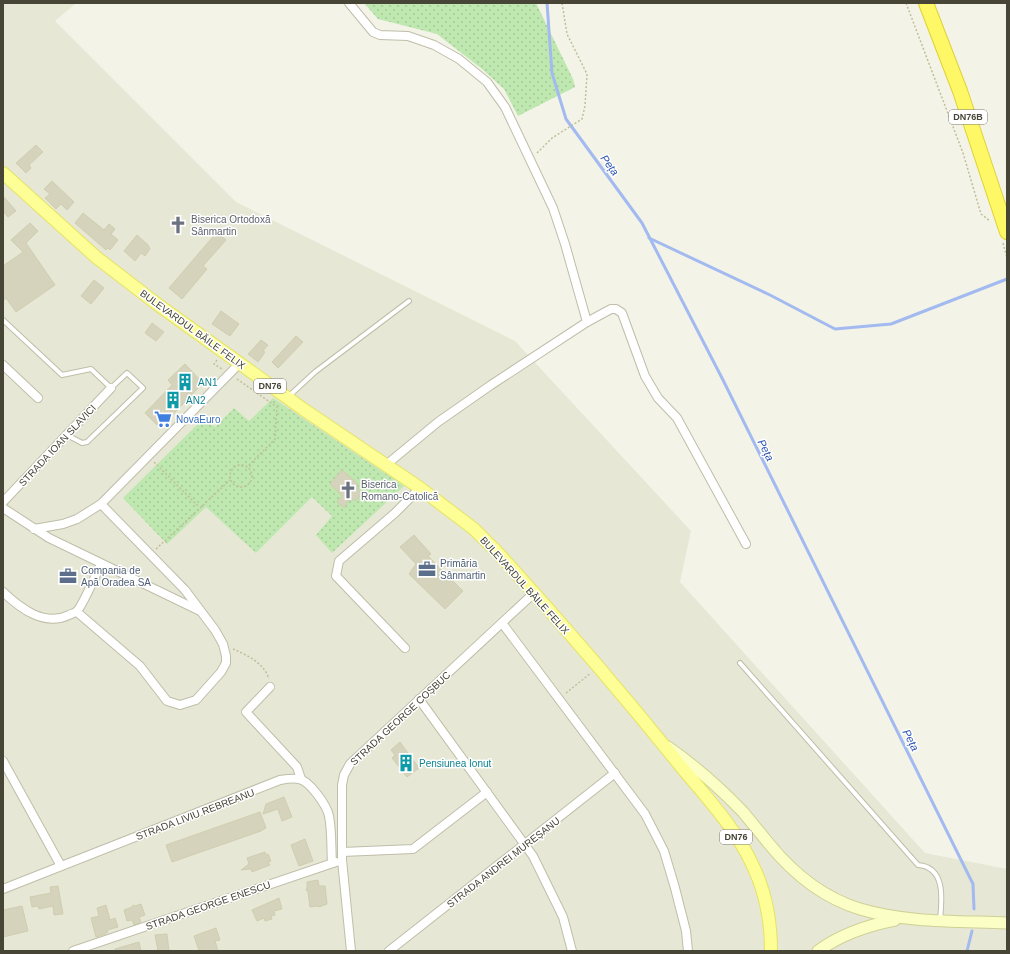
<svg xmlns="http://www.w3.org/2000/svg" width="1010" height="954" viewBox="0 0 1010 954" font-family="Helvetica,sans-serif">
	<defs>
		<pattern id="green-dots" width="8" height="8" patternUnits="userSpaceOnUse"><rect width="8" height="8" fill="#bee8af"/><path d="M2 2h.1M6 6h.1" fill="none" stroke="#a5c897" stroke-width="1.8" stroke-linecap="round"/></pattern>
	</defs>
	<rect width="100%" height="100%" fill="#f3f3e7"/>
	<path fill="#e7e7d5" d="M3,3H76L55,21L236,202L515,341L691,531L680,582L925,853L1007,869V951H3Z"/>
	<g fill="url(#green-dots)">
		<path d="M364,3H536L573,79L575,87L518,116L504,89L482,69L437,34L378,19Z"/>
		<path d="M273,398L404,486L332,553L316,535L332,516L312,497L256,553L206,507L167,544L123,498L204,418L215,427L234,408L249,421Z"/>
	</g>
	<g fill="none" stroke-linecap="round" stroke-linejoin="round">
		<g stroke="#a3baf0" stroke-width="3">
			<path d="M547,3L552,73L566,119L642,223L723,380L973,884L974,909"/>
			<path d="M649,238L770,295L835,329L891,324L1007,279"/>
			<path d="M967,951L972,931"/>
		</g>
	</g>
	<g fill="#d5d3bc" stroke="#d0cdaf">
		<path d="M36,145L43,152L29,165L31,168L26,173L16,163Z"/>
		<path d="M52,181L74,202L67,210L61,204L56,209L45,198L50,194L44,189Z"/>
		<path d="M3,196L16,211L8,217L3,211Z"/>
		<path d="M83,213L104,230L109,224L115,229L111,234L118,240L110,250L108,248L106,250L75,223Z"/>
		<path d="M30,223L38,231L26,243L55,285L16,312L6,298L3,301V266L23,252L11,240Z"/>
		<path d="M217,232L226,240L203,266L207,269L182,299L169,288Z"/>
		<path d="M137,235L148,245L150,249L145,256L141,253L135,261L124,251Z"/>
		<path d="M94,280L104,288L91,304L81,296Z"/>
		<path d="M221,311L239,324L230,336L212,324Z"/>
		<path d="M152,323L164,332L156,341L145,333Z"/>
		<path d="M296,336L303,342L278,368L272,362Z"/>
		<path d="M261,340L268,345L263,351L265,352L258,362L248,354Z"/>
		<path d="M185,364L203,383L160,428L145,413L172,385L168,380Z"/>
		<path d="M342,470L358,484L357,486L361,494L357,500H349L344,508L337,502L342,496L330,484Z"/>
		<path d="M414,535L431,554L428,556L463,591L445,609L409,574L416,564L400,547Z"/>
		<path d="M400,742L419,768L407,777L392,758L395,755L391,750Z"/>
		<path d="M284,797L292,817L282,821L278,809L263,814L266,804Z"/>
		<path d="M260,812L266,828L261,831L172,862L166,845Z"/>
		<path d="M305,839L313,861L299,866L291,845Z"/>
		<path d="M265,852L266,855L268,854L271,861L268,862L270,865L252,872L251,869L241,870L249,864L247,858Z"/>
		<path d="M318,880L319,886H325L327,904L319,907L317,906L310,907L308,892L306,890L307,888V882Z"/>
		<path d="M58,886L63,914L54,915L53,906L39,909L38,906L32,907L30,897L51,893L50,887Z"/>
		<path d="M279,898L282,909L274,911L275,915L271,916L272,919L265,921L264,918L257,921L252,910Z"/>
		<path d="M141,904L145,915L139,917L141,922L134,925L132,920L127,921L124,910L132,907L133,905L135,906Z"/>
		<path d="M106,905L110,920L115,918L118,927L107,930L108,932L105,934L96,937L91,918L99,916L97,908Z"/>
		<path d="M22,906L28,931L3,937V910Z"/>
		<path d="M216,928L220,940L215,941L218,951H199L194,936Z"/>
		<path d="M167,934L169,951H158L155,935Z"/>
		<path d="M139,942L141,951H115V949Z"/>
	</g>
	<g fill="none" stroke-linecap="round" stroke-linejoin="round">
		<g stroke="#bfbea9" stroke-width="6">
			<g id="lane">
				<path d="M3,320L62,375L91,369L111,388L127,373L143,388L87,442L82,443L67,435"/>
				<path d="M289,396L315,372L409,301"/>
				<path d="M740,663L918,865C946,867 942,900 940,920"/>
			</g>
		</g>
		<g stroke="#bfbea9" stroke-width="10">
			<g id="street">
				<path d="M349,3L373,32L380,35L408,36L434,45L459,59L487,82L505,107L553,208L565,244L587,322"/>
				<path d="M3,365L38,398"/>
				<path d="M386,465L438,422L491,385L587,322L611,309H616L622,313L645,376L658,398L677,418L746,544"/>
				<path d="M3,502L111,388"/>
				<path d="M3,508L49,538L200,611"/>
				<path d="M34,529L63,524L77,519L101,504L240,363"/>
				<path d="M3,592C20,608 44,627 69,615C71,614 75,613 77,611C83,605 96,574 101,564"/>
				<path d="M77,612L140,666L167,701L180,705L196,700L221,672L226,663V656L223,644L215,630L185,590L101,504"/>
				<path d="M502,623L645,814L664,851L675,888L686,931L688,951"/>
				<path d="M405,648L336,576L339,561L395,513L420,488"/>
				<path d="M270,687L246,712L297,767L301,779"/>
				<path d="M419,699L533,856L563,917L572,951"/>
				<path d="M3,761L61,866"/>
				<path d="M342,852L413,849L487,792"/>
				<path d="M3,889L280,780C286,779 293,778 299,779C310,781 327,806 329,816C332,831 331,848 332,863"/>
				<path d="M73,951L336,862"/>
				<path d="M351,951L342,860V785L344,775L350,764L534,593"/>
				<path d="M389,951L615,773"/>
			</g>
		</g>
		<g stroke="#ced094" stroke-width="13">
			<g id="secondary">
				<path d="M668,747C695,766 720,788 743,812C752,823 761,834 770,845C793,873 824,898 860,909C907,923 958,921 1007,923"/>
				<path d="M818,951C840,935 869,925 895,920"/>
			</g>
		</g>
		<g stroke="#e4e364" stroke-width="14">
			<path id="primary" d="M3,173L96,257L157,304L303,409L420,488L474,529L498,553C560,621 621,692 679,764C705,796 736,828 753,866C766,893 771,922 771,951"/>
		</g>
		<g stroke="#ded236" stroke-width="16">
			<path id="highway" d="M926,3L960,91L1007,232"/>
		</g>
		<g stroke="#c1be9a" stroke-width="1.5" stroke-dasharray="2 2" stroke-linecap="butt">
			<path d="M906,3L963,153L981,214L990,221"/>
			<path d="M537,153L552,138L582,119L585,106L587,74L567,34L562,3"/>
			<path d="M1003,243L1007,258"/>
			<path d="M217,360L214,364L222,369"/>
			<path d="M237,379L277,407L275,439L247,467"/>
			<path d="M154,462L199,507"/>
			<circle cx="241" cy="476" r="11"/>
			<path d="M156,549L230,480"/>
			<path d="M233,649C247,655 264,663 269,679"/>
			<path d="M566,693L591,673"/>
		</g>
		<use href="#lane" stroke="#fff" stroke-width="4"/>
		<use href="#street" stroke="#fff" stroke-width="8"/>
		<use href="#secondary" stroke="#fcffc5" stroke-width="11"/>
		<use href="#primary" stroke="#fdfe95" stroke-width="12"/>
		<use href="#highway" stroke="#fef867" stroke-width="14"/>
	</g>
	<defs>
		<g id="church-bare" transform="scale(1.38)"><path d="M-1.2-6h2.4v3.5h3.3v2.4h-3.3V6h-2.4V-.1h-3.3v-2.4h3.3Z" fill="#6b7280" stroke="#fff" stroke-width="2.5" paint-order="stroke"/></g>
		<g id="building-bare" transform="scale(1.38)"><path d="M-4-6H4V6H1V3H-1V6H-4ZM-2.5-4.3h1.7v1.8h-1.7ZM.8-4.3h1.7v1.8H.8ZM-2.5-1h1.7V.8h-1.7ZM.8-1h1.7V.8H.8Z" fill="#0f9aa8" stroke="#fff" stroke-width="2.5" paint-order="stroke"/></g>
		<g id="supermarket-bare" transform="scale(1.38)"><path d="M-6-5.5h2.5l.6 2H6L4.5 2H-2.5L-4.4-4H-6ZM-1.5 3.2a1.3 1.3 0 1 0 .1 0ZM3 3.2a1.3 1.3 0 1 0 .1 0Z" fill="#3f7fe0" stroke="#fff" stroke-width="2.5" paint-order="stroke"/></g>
		<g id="office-bare" transform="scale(1.38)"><path d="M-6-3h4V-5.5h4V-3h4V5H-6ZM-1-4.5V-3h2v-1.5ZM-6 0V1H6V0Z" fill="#5c6f8a" stroke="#fff" stroke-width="2.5" paint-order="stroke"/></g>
	</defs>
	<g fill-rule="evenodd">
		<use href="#church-bare" x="178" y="225"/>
		<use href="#building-bare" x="185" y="382"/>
		<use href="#building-bare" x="173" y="400"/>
		<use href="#supermarket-bare" x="163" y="419"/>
		<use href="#church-bare" x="348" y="490"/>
		<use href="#office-bare" x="427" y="569"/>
		<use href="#office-bare" x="68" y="576"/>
		<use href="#building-bare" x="406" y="763"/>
	</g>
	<g text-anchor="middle" stroke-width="3" stroke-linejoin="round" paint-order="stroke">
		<g fill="#fff" stroke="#7e7d72" stroke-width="1">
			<rect x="949" y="110" width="38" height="14" rx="3"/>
			<rect x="254" y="379" width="32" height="14" rx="3"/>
			<rect x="720" y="830" width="32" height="14" rx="3"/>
		</g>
		<g font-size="9" font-weight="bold" fill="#464536">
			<text x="968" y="120">DN76B</text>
			<text x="270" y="389">DN76</text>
			<text x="736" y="840">DN76</text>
		</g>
		<g font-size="10" fill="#5b616d" stroke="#fff" text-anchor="start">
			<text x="191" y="223">Biserica Ortodoxă<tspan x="191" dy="12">Sânmartin</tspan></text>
			<text x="361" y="488">Biserica<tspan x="361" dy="12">Romano-Catolică</tspan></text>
		</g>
		<g font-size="10" fill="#464536" stroke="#fff">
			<text transform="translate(193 329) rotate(36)" y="4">BULEVARDUL BĂILE FELIX</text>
			<text transform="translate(57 445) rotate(-47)" y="4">STRADA IOAN SLAVICI</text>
			<text transform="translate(525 585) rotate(48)" y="4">BULEVARDUL BĂILE FELIX</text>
			<text transform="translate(400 718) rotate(-43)" y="4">STRADA GEORGE COȘBUC</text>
			<text transform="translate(195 814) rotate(-21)" y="4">STRADA LIVIU REBREANU</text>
			<text transform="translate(503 862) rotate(-38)" y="4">STRADA ANDREI MUREȘANU</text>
			<text transform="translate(208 905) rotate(-19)" y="4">STRADA GEORGE ENESCU</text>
		</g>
		<g font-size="10" fill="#0d838f" stroke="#fff" text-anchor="start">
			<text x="198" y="386">AN1</text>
			<text x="186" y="404">AN2</text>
			<text x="419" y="767">Pensiunea Ionut</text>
		</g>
		<g font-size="10" fill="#366cbe" stroke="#fff" text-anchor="start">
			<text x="176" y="423">NovaEuro</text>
		</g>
		<g font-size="10" fill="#4e5e75" stroke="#fff" text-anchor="start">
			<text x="440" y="567">Primăria<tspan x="440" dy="12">Sânmartin</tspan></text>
			<text x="81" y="574">Compania de<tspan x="81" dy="12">Apă Oradea SA</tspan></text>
		</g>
		<g font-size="11" font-style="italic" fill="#2e54b3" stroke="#fff">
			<text transform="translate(610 165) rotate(54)" y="4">Peța</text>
			<text transform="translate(766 450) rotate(63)" y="4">Peța</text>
			<text transform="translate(911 740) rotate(63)" y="4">Peța</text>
		</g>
	</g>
	<rect width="1010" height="954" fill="none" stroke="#464536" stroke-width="8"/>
</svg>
